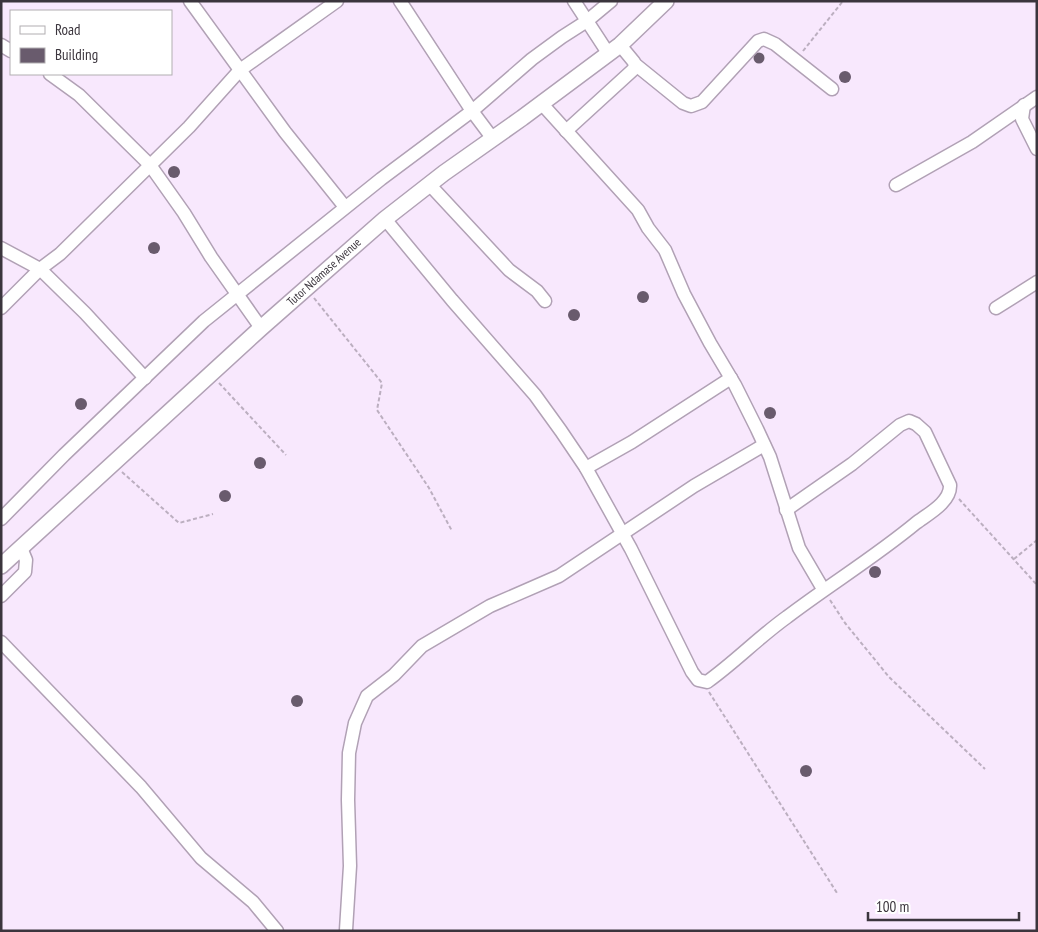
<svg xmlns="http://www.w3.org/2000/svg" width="1038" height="932" viewBox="0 0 1038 932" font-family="'PT Sans Narrow',sans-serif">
	<rect width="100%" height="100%" fill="#f8e8fd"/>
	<g fill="#695b6d">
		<circle cx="759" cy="58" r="5.5"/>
		<circle cx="845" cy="77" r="6"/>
		<circle cx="174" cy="172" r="6"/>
		<circle cx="154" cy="248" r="6"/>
		<circle cx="643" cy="297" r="6"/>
		<circle cx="574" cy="315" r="6"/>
		<circle cx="81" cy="404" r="6"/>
		<circle cx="770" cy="413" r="6"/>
		<circle cx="260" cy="463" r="6"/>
		<circle cx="225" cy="496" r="6"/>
		<circle cx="875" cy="572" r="6"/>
		<circle cx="297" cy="701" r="6"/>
		<circle cx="806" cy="771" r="6"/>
	</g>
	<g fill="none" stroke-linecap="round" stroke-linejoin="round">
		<g stroke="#b1a1b5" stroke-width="15">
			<g id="minor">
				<path d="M190,1L285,132L345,207"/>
				<path d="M400,1L472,111L493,139"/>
				<path d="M574,1L608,53"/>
				<path d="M1,45L11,51"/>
				<path d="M636,65L683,103L691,106L702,102L758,41L764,39L775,44L832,89"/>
				<path d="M50,74L79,95L150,165L184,213L211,257L261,328"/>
				<path d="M542,104L638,210L648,228L665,250L684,294L710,343L735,385L757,429L770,457L799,548L823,589"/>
				<path d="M1024,105L1022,119L1037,149"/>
				<path d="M566,131L635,68L634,62L620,45"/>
				<path d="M429,184L509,270L537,291L545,301"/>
				<path d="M896,185L972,142L1037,97"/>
				<path d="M385,219L452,300L535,395L561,431L586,468L631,549L692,672L698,680L707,682C735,662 759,637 787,617C829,585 875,557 916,523C928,514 951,502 950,485L925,432L916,424L909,421L900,425L852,464L786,510"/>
				<path d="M1,248L40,269L85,313L145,378"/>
				<path d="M1,308L40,269L60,254L189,127L240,70L337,1"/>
				<path d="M996,308L1037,282"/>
				<path d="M586,468L632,442L731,378"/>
				<path d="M1,519L64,455L204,321L381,179L472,111L532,59L562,37L587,21L611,1"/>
				<path d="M1,596L25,572L26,560L21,548"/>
				<path d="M1,642L141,787L201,858L253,902L277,931"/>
				<path d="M346,930L350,866L348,800L349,753L355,723L367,696L394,675L422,646L490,606L559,576L694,486L764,445"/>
			</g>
		</g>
		<g stroke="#b1a1b5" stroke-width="18">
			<path id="tertiary" d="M1,566L261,328L385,219L444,173L522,118L620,45L666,1"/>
		</g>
		<g stroke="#bcafc0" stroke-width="2" stroke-dasharray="4 2.5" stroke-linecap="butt">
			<path d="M803,51L843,1"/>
			<path d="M314,298L382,383L377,410L429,488L452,531"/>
			<path d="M219,383L286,455"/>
			<path d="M122,472L179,523L213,514"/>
			<path d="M959,499L1037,585"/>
			<path d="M1014,559L1037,540"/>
			<path d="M830,600L845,623L889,677L985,769"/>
			<path d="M709,692L837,893"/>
		</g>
		<use href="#minor" stroke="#fff" stroke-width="12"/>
		<use href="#tertiary" stroke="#fff" stroke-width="15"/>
	</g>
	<g text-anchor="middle" stroke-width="5" stroke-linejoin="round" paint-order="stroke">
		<g font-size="12" fill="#3b353d" stroke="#fff">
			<text transform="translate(324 272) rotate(-42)" y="4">Tutor Ndamase Avenue</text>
		</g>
	</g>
	<rect width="1038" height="932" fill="none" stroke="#3b353d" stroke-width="5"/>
	<rect x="10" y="10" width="162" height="65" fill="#ffffff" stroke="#b1aeb1"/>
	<rect x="20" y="26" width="25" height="8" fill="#ffffff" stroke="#b1aeb1"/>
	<text x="55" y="35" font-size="15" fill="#3b353d">Road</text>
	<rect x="20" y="48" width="25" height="15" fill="#695b6d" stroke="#b1aeb1"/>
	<text x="55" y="60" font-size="15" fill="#3b353d">Building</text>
	<path d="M868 912v8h151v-8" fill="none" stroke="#3b353d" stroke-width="2.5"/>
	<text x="876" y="912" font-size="15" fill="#3b353d" stroke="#ffffff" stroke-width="4" paint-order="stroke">100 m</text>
</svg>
